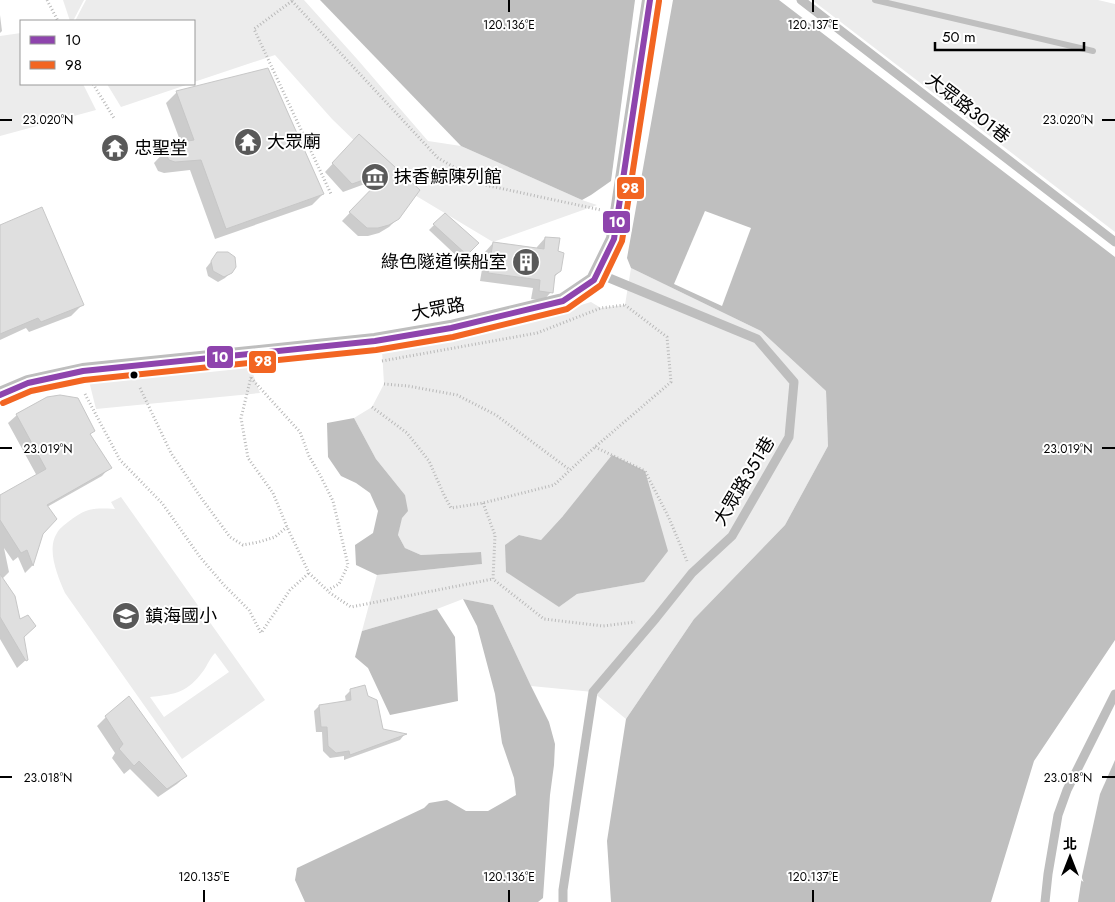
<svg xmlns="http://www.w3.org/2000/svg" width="1115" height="902" viewBox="0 0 1115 902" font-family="Jost,'Noto Sans TC',sans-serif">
	<rect width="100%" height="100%" fill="#fff"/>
	<g fill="#ececec" fill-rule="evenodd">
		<path d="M63,0H84L73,21H70Z"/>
		<path d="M86,0H304L357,59L428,141L461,146L582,200L597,205L493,242L403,188L332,119L275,55L194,82V21H75Z"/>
		<path d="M812,0H1098L1115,4V232Z"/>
		<path d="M21,33V84H83L96,110L0,136V36Z"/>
		<path d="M107,84H189L121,107Z"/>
		<path d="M631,268L761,331L826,391L828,446L785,525L694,619L626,719L593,692L531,686L493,605L463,599L437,609L362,631L377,575L482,564L480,552L421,555L405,548L398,535L405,495L376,459L354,418L372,407L384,384L382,350L524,322L591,302L601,308L625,305ZM563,516L644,582L577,594L559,607L519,535L541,540Z"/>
		<path d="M250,366L260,393L96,409L89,381Z"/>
		<path d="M121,497L265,700L182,759L65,593C58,577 46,549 57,533C59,529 64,525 68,522C86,508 93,508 115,509L111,502ZM215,653L229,672L164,717L150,697C177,694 187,693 204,670C208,664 210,658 215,653Z"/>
	</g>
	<g fill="#bfbfbf">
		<path d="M320,0H635L611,181L591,195L582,200L461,146Z"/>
		<path d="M673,0H779L1115,257V640L1034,761L991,902H611L607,841L626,719L694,619L785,525L828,446L826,391L761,331L631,268L627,258Z"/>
		<path d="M354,418L376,459L405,495L408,511L402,518L398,535L405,548L421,555L481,552L482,564L377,575L356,565L355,545L373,533L378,511L370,493L356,483L341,476L328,457L327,423Z"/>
		<path d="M612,455L645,471L668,551L644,582L577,594L559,607L506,572L505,545L519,535L541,540L563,516Z"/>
		<path d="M463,599L493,605L531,686L549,722L555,744L554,765L550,795L543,898L538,902H305L295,880L297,868L424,808L429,803L447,800L466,811H488L516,795L514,778L502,743L495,694L477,626Z"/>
		<path d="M437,609L455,637L458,701L390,715L368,668L355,657L362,631Z"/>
		<path d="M1115,760V902H1078L1082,876L1100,794Z"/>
	</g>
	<path fill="#fff" d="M705,211L751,228L722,306L674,284Z"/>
	<g fill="#0003">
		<path d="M0,15L2,31L0,33Z"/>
		<path d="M177,92L323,194L312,205L215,239L190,170L164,173L158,171L154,163L171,145L181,143L166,103Z"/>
		<path d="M350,145L418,191L398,218L389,227L379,233L368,236H358L342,221L384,177L343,192L325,172Z"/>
		<path d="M445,214L477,243L461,260L429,230Z"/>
		<path d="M0,226L82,305L71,316L29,332L26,328L0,340Z"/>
		<path d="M545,238L557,252L560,271L554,277L551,292L543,301L531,299L533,288L480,281L485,252L493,243L536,249L537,247Z"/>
		<path d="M218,253L231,272L225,278L218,282L208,276L206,268Z"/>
		<path d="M17,415L93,431L89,435L110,467L102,476L47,507L41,533L32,566L25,573L18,557L13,561L4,548L9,572L2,579L22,637L27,659L17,668L0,639V497L37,476L8,423Z"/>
		<path d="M351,690L366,697L382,730L404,735L400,740L344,760V756L330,758L323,751L322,732H316L314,711L319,706L346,702L345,696Z"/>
		<path d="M106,717L186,776L177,784L158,797L130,769L124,774L112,758L115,753L97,726Z"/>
	</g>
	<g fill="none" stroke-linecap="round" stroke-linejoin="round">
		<path stroke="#bfbfbf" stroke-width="6" d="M875,0L1093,51"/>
	</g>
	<g fill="#dfdfdf" stroke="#c7c7c7">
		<path d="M268,68L324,194L226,229L201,160L175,162L169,160L164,151L170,144L194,140L176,91Z"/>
		<path d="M359,134L420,190L399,219L389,225L378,228H367L349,212L389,171L352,184L332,163Z"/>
		<path d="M42,207L84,305L41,322L38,318L0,334V225Z"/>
		<path d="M445,213L479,243L467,255L433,224Z"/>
		<path d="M545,237L560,238L558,251L564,253L561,271L555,275L553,293L539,291L540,280L488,273L493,242L544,249Z"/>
		<path d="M217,252H228L235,257L236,267L232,273L224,277L213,271L211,261Z"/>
		<path d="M60,395L78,398L95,431L90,434L112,468L47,505L57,519L43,534L33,566L27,550L21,553L0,520V495L46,469L16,414L47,397Z"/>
		<path d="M0,574L15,596L20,619L28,615L36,626L24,637L28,660L26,661L0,617Z"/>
		<path d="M365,685L368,696L377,700L383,729L407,734L350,755L349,751L336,753L328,746L327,727H321L319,705L351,700L350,689Z"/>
		<path d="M129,696L187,776L167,789L139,761L134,766L119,749L123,744L105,716Z"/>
	</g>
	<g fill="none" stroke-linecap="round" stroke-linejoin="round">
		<g stroke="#b9b9b9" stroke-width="3" stroke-dasharray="1 2.5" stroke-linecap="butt">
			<path d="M47,0L58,21"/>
			<path d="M292,1L438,158L485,185L601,210"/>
			<path d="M292,1L254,29L331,194"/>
			<path d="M93,84L114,118"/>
			<path d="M382,361L537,333L601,308L625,305L626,304"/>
			<path d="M251,377L241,418L248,458L273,493L287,527L309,573L330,593L351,607L493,579"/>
			<path d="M251,378L300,432L309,456L320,475L333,501L348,565L339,584L328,590"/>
			<path d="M384,384L408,386L457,395L496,415L570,470"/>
			<path d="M140,388L171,453L202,499L230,537L243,545L259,542L275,537L287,527"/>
			<path d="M85,394L120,460L162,503L200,557L224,585L249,610L261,633L290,590L309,573"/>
			<path d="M372,407L407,433L429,461L444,495L451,508L483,503L554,485L595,447L671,382L667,337L625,305"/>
			<path d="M595,447L645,471L669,518L687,561"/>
			<path d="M483,503L495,535L493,579L544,619L603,626L635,622"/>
		</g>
		<g stroke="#bebebe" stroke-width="9">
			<path d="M801,0L1115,242"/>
			<path d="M563,902V890L593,692L656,618L692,573L732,536L789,437L794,382L757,339L597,273"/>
			<path d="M1045,902L1048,874L1058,815L1067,790L1115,694"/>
		</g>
		<path stroke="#bebebe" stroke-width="16" d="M0,395L28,383L83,371L375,341L451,328L563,301L594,280L614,239L650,0"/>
		<g stroke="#fff" stroke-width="10">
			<path id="bus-1" d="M0,395L28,383L83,371L375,341L451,328L563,301L594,280L614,239L650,0"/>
		</g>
		<g stroke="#fff" stroke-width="10">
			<path id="bus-2" d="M3,403L31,391L84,380L376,350L453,337L567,309L601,285L622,241L659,1"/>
		</g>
		<use href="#bus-1" stroke="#8e44ad" stroke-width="6"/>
		<use href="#bus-2" stroke="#f26522" stroke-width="6"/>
	</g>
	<path fill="none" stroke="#000" stroke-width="2" d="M509,0V12M813,0V12M0,120H12M1102,120H1115M0,448H12M1102,448H1115M0,777H12M1102,777H1115M204,890V902M509,890V902M813,890V902"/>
	<defs>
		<g id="temple-disc" transform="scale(1.4375)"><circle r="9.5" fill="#595959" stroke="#fff"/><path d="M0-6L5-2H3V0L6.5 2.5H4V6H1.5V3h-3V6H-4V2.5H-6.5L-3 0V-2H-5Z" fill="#fff"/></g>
		<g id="museum-disc" transform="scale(1.4375)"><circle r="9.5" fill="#595959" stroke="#fff"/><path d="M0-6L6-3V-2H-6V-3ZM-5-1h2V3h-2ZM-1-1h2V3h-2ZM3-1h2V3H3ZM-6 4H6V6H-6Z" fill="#fff"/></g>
		<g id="building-disc" transform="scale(1.4375)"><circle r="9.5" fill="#595959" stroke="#fff"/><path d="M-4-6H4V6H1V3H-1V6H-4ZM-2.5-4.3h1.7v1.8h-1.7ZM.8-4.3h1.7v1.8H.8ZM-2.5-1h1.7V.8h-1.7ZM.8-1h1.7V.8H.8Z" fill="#fff"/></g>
		<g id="school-disc" transform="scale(1.4375)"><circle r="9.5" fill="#595959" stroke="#fff"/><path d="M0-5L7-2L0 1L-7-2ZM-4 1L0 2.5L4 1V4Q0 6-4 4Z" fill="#fff"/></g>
	</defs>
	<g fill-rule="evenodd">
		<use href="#temple-disc" x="248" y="142"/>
		<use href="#temple-disc" x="115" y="148"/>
		<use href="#museum-disc" x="375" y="177"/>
		<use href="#building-disc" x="526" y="262"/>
		<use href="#school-disc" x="126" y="616"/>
	</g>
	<circle fill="#000" stroke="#fff" stroke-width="2" cx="134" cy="375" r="4.5"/>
	<g text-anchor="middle" stroke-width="4" stroke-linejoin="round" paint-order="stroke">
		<g font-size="18" fill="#000" stroke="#fff">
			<text transform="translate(968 108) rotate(38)" y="6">大眾路301巷</text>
			<text transform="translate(438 309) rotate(-11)" y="6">大眾路</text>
			<text transform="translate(744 481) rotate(-59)" y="6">大眾路351巷</text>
		</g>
		<g font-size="18" fill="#000" stroke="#fff" text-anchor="start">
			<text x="267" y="148">大眾廟</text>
			<text x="134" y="154">忠聖堂</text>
			<text x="394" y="183">抹香鯨陳列館</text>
			<text x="507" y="268" text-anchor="end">綠色隧道候船室</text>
			<text x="145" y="622">鎮海國小</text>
		</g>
	</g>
	<g font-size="12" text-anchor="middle" fill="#000" stroke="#fff" stroke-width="4" stroke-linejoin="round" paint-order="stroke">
		<text x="509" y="29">120.136°E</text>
		<text x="813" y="29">120.137°E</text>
		<text x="48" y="124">23.020°N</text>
		<text x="1068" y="124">23.020°N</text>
		<text x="48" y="453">23.019°N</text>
		<text x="1068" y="453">23.019°N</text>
		<text x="48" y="782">23.018°N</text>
		<text x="1068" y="782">23.018°N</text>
		<text x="204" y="881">120.135°E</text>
		<text x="509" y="881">120.136°E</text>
		<text x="813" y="881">120.137°E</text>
	</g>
	<g stroke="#fff" stroke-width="2">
		<rect x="616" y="176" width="29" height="24" rx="5" fill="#f26522"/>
		<rect x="602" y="210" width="29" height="24" rx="5" fill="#8e44ad"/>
		<rect x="206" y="345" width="28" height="24" rx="5" fill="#8e44ad"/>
		<rect x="248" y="350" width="29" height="24" rx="5" fill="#f26522"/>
	</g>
	<g font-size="14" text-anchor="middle" font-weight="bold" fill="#fff">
		<text x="630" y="193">98</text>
		<text x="617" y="227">10</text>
		<text x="220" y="362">10</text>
		<text x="263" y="366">98</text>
	</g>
	<rect x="20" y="20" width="175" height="65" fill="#ffffff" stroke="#999999"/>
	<rect x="30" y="36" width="25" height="8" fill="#8e44ad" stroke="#999999"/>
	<text x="65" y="45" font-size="15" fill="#000000">10</text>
	<rect x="30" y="61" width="25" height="8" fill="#f26522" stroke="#999999"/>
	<text x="65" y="70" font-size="15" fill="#000000">98</text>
	<g transform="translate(1070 857)" stroke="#ffffff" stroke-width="4" paint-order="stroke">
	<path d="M0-4L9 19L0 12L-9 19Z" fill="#000000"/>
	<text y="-8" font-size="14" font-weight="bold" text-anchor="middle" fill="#000000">北</text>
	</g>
	<path d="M935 42v8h149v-8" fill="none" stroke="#000000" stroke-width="2.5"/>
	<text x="942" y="42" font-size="15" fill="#000000" stroke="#ffffff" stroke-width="4" paint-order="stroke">50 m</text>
</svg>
